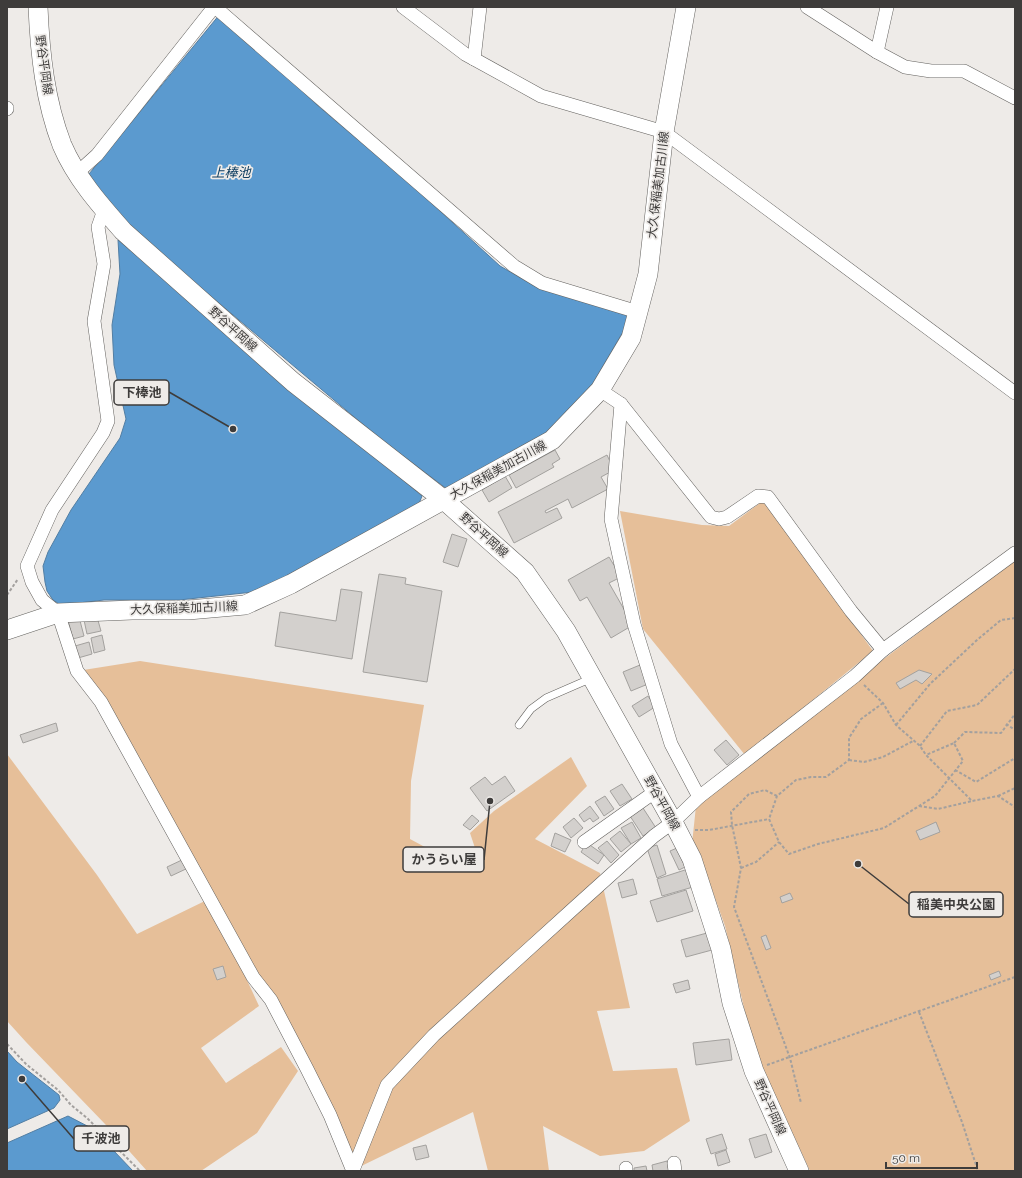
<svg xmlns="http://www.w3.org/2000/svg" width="1022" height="1178" viewBox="0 0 1022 1178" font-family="Raleway,'Noto Sans JP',sans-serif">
	<rect width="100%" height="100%" fill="#eeebe8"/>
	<g fill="#e6bf99">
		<path d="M764,500L873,651L745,755L643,629L620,511L702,525L729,526Z"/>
		<path d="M1015,560V1171H810L768,1081L758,1068L725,926L710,884L692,844L696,806L856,680Z"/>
		<path d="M140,661L424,705L411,781L410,839L462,867L476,851L470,833L494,811L571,757L587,786L535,839L600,873L630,1008L597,1011L613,1071L677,1068L690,1121L644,1151L600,1156L543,1126L549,1171H488L473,1112L353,1170L297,1049L77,671Z"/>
		<path d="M7,754L97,875L137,934L209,899L259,1006L201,1048L226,1083L281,1047L298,1071L257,1133L201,1171H147L105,1124L26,1042L7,1021Z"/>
	</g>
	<g fill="#5b9acf" stroke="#527ea3">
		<path d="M220,14L317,105L417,190L500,266L538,288L628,315L624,330L583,400L540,442L447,489L378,437L131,229L117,216L89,174Z"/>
		<path d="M118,240L422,496L418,506L295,573L253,592L179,600H104L61,605L53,600L47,591L45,582L43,566L48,552L71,510L120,438L126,419L114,365L112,325L120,274Z"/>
		<path d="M7,1051L17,1062L59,1095L60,1100L54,1108L7,1129Z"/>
		<path d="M68,1116L93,1129L133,1171H7V1143Z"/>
	</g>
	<g fill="#d3d0cd" stroke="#a3a19e">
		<path d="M555,450L560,459L552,464L554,467L516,488L509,475Z"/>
		<path d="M607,455L614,470L601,477L608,489L572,508L568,499L545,511L546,513L557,508L562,518L514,543L498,512Z"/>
		<path d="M505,476L512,488L489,502L482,490Z"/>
		<path d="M452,534L467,539L458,567L443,562Z"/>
		<path d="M609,557L621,577L609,583L633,625L611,638L587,597L580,601L568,580Z"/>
		<path d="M379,574L406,578L405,584L442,591L427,682L363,672Z"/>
		<path d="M341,589L362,592L352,659L275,646L280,612L336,621Z"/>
		<path d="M79,617L84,636L73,639L68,620Z"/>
		<path d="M97,617L101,631L87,634L84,620Z"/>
		<path d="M102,635L105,650L94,653L91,638Z"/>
		<path d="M89,642L92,654L78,658L75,646Z"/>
		<path d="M640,665L648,684L631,691L623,672Z"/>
		<path d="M919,670L932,674L922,684L916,680L900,689L896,683Z"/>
		<path d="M648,696L655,707L639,717L632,706Z"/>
		<path d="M56,723L58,731L23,743L20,735Z"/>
		<path d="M726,740L739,755L727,765L714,750Z"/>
		<path d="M505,776L515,791L487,811L470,788L485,777L492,785Z"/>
		<path d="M622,784L632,799L620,806L610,791Z"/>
		<path d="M605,796L614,809L604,816L595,802Z"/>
		<path d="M590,806L599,818L593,822L590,818L584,822L579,815Z"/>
		<path d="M643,808L656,828L643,836L630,816Z"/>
		<path d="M472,815L479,821L470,830L463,825Z"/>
		<path d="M574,818L583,828L571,838L563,827Z"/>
		<path d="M632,822L641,838L631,844L621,828Z"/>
		<path d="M936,822L940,832L920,840L916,831Z"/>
		<path d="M620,831L631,844L621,852L610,839Z"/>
		<path d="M555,833L571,840L565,852L551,846Z"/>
		<path d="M607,841L619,855L611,863L598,848Z"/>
		<path d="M587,843L604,855L598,864L581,852Z"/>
		<path d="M657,845L666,874L657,878L647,848Z"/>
		<path d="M677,848L685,867L679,870L670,851Z"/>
		<path d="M184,859L188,868L171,876L167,867Z"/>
		<path d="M688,869L693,887L662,896L657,879Z"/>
		<path d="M633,879L637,894L622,898L618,883Z"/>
		<path d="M686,890L693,911L657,922L650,901Z"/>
		<path d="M790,893L793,899L782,903L780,897Z"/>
		<path d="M707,933L712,950L686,957L681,940Z"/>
		<path d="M766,935L771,948L766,950L761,937Z"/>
		<path d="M223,966L226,977L217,980L213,969Z"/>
		<path d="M999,971L1001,976L991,980L989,975Z"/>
		<path d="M688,980L690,989L676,993L673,984Z"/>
		<path d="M729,1039L732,1060L696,1065L693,1043Z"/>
		<path d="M722,1134L727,1149L711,1154L706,1139Z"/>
		<path d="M766,1134L772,1152L755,1158L749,1139Z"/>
		<path d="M426,1145L429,1157L416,1160L413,1148Z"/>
		<path d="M726,1150L730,1162L718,1166L715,1154Z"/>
		<path d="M667,1161L669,1171H653L652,1165Z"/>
		<path d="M646,1166L647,1171H634V1168Z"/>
	</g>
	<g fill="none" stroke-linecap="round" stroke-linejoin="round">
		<g stroke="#63615e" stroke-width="8">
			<path id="lane" d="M519,725L531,709L546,698L592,678"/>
		</g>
		<g stroke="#63615e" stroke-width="14">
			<g id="street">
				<path d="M215,7L514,266L542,283L638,312"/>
				<path d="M403,7L465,54L541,96L664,132L1015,393"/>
				<path d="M807,7L877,52L905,67L931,71H964L1015,98"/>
				<path d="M877,52L887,7"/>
				<path d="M474,59L480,7"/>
				<path d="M7,108V109"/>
				<path d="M77,173L97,155L214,7"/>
				<path d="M104,210L98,227L104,264L94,321L108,421L103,433L52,510L27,566L32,582L42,600L58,613L77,671L101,702L253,977L271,1000L307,1069L330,1115L353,1171"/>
				<path d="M600,390L621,404L611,519L634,624L671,744L699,797"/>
				<path d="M621,404L711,517L719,519L727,517L758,496L768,497L851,611L883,650"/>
				<path d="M584,842L656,791"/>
				<path d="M674,1163L675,1171"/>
				<path d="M626,1168V1171"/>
				<path d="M353,1170L387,1085L434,1035L574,908L654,836L673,822L699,797L855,676L883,650L1015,553"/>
			</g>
		</g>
		<g stroke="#63615e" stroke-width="20">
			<g id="secondary">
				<path d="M38,7C40,54 45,101 62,145C76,178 100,205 123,231L293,382L444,500L525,572L566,631L673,822L692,859L721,949L732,1003L754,1071L799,1171"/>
				<path d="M7,630L58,613L132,610H188L245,605L291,584L552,440L600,390L631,338L648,274L664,132L686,7"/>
			</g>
		</g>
		<g stroke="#a3a09e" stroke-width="2" stroke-dasharray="3 2" stroke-linecap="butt">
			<path d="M7,595L18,579"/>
			<path d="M864,685L883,703L896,725L920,746L926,755L972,801L998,796L1015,807"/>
			<path d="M883,703L861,719L849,738V760L826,777H811L796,780L777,796L769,819L779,842L789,854L818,844L884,828L935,796L963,761L954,743L926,755"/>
			<path d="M1006,724L1015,730"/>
			<path d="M896,725L930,684L977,640L1001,620L1015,618"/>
			<path d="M954,743L965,732L1001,733L1015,714"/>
			<path d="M920,746L947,711L977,705L1015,669"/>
			<path d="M849,760L864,762L883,757L913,741"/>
			<path d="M955,770L976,782L1015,758"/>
			<path d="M777,796L765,790L749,794L731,812L732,825L741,868L734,907L790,1058L801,1103"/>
			<path d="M998,796L1015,788"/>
			<path d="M919,806L938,809L972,801"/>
			<path d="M695,830H709L769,819"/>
			<path d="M741,868L756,862L779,842"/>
			<path d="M919,1012L962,1122L978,1171"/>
			<path d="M7,1044L26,1064L58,1090L71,1105L87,1118L140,1171"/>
			<path d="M767,1065L1015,977"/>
		</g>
		<use href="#lane" stroke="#fff" stroke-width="7"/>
		<use href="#street" stroke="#fff" stroke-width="13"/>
		<use href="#secondary" stroke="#fff" stroke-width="19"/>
	</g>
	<g text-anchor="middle" stroke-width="3.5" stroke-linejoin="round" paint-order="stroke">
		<g font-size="12" fill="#3e3c3b" stroke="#eeebe8">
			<text transform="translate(44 65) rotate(82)" y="4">野谷平岡線</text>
			<text transform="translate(658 185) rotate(-83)" y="4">大久保稲美加古川線</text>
			<text transform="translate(233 329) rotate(42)" y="4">野谷平岡線</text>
			<text transform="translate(498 470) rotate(-29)" y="4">大久保稲美加古川線</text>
			<text transform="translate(484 535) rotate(42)" y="4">野谷平岡線</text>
			<text transform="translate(184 608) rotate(-2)" y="4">大久保稲美加古川線</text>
			<text transform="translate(662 803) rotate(61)" y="4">野谷平岡線</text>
			<text transform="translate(770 1107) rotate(66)" y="4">野谷平岡線</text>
		</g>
		<g font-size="13" font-style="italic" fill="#0d3d60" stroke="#eeebe8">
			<text x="231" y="177">上棒池</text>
		</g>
	</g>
	<path fill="none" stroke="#3e3c3b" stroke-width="1.5" d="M233 429L169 392M490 801L484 860M858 864L909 904M22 1079L74 1139"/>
	<g fill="#3e3c3b" stroke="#eeebe8" stroke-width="1.5">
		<circle cx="233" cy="429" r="4"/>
		<circle cx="490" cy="801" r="4"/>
		<circle cx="858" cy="864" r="4"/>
		<circle cx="22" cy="1079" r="4"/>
	</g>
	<g fill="#eeebe8" stroke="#3e3c3b" stroke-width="1.5">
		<rect x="114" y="380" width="55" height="25" rx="4"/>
		<rect x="403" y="847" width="81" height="25" rx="4"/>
		<rect x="909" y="892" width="94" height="25" rx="4"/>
		<rect x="74" y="1126" width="55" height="25" rx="4"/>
	</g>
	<g font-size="13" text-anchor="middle" font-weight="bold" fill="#3e3c3b">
		<text x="142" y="397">下棒池</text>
		<text x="444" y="864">かうらい屋</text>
		<text x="956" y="909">稲美中央公園</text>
		<text x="101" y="1143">千波池</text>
	</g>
	<rect width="1022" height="1178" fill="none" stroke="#3e3c3b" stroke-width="16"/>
	<path d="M886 1162v6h91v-6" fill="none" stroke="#3e3c3b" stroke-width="2"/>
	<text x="892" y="1162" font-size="12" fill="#3e3c3b" stroke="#eeebe8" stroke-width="3" paint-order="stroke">50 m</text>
</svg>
